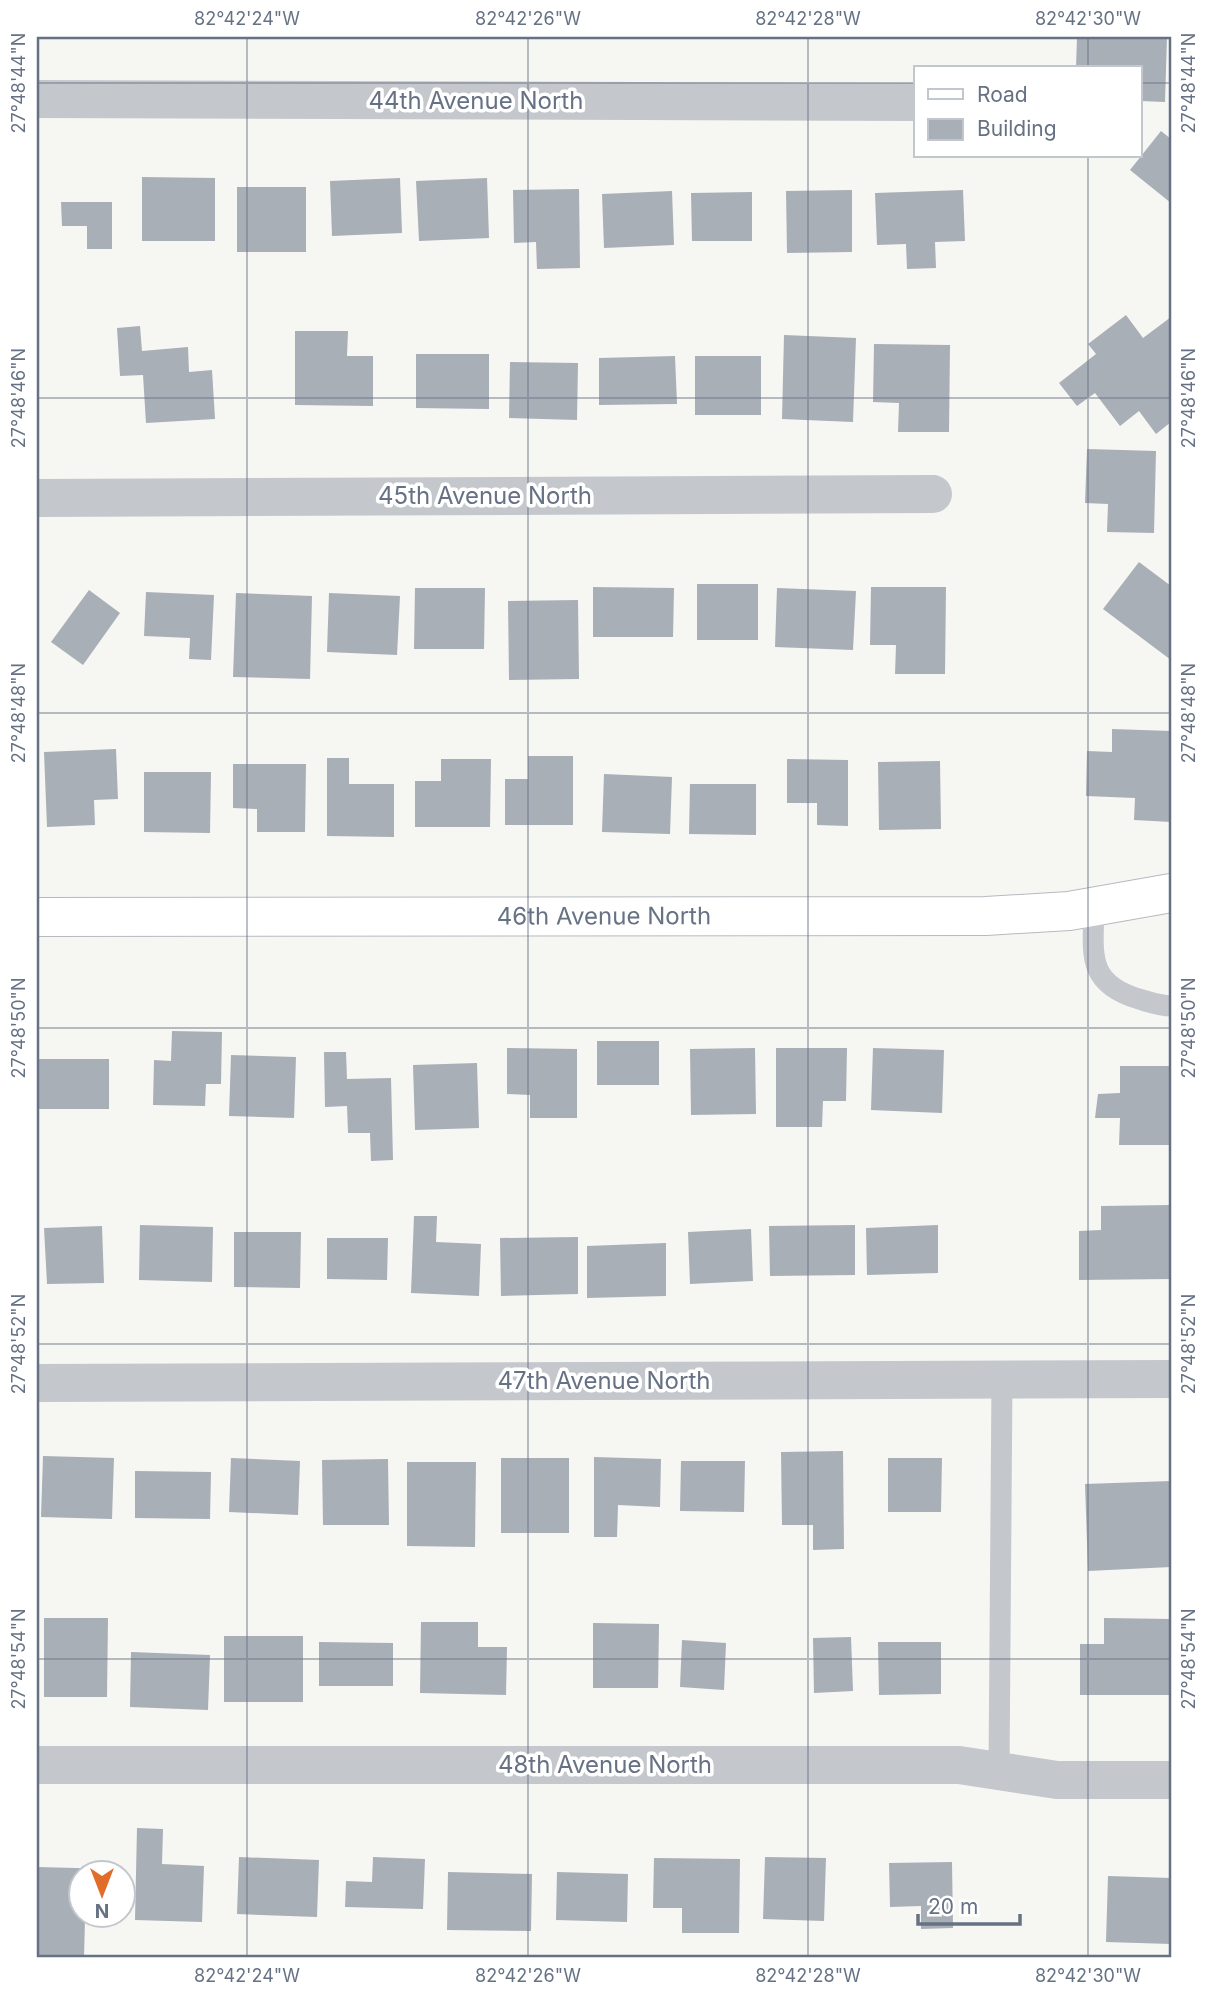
<svg xmlns="http://www.w3.org/2000/svg" width="1208" height="1995" viewBox="0 0 1208 1995" font-family="Inter,sans-serif">
	<rect width="100%" height="100%" fill="#f6f6f3"/>
	<g fill="#a9afb6">
		<path d="M1077,37H1167L1165,102L1140,101V68H1076Z"/>
		<path d="M1161,131L1171,139V203L1130,170Z"/>
		<path d="M142,177L215,178V241H142Z"/>
		<path d="M400,178L402,233L332,236L330,181Z"/>
		<path d="M487,178L489,238L419,241L416,181Z"/>
		<rect x="237" y="187" width="69" height="65"/>
		<path d="M579,189L580,268L537,269L536,242L514,243L513,190Z"/>
		<path d="M852,190V252L787,253L786,191Z"/>
		<path d="M963,190L965,241L935,242L936,268L907,269L906,244L877,245L875,193Z"/>
		<path d="M672,191L674,245L604,248L602,194Z"/>
		<path d="M752,192V241H692L691,193Z"/>
		<path d="M61,202H112V249H87V226H62Z"/>
		<path d="M1126,315L1143,338L1171,317V422L1156,434L1139,411L1120,426L1095,393L1077,406L1059,383L1096,354L1088,344Z"/>
		<path d="M140,326L142,351L188,347L189,372L212,370L215,419L146,423L143,375L120,376L117,328Z"/>
		<path d="M295,331H348L347,356H373V406L295,405Z"/>
		<path d="M784,335L856,338L853,422L782,419Z"/>
		<path d="M874,344L950,345L949,432H898L899,403L873,402Z"/>
		<path d="M416,354H489V409L416,408Z"/>
		<path d="M675,356L677,404L599,405V358Z"/>
		<rect x="695" y="356" width="66" height="59"/>
		<path d="M510,362L578,363L577,420L509,418Z"/>
		<path d="M1087,449L1156,451L1154,533L1107,532L1108,504L1085,503Z"/>
		<path d="M1139,562L1171,586V660L1103,609Z"/>
		<rect x="697" y="584" width="61" height="56"/>
		<path d="M593,587L674,588L673,637H593Z"/>
		<path d="M871,587H946L945,674H895L896,645H870Z"/>
		<path d="M415,588H485L484,649H414Z"/>
		<path d="M777,588L856,591L853,650L775,647Z"/>
		<path d="M89,590L120,613L83,665L51,642Z"/>
		<path d="M146,592L214,595L211,660L189,659L190,638L144,636Z"/>
		<path d="M236,593L312,596L310,679L233,677Z"/>
		<path d="M329,593L400,596L397,655L327,652Z"/>
		<path d="M578,600L579,679L509,680L508,601Z"/>
		<path d="M1112,729L1171,731V822L1134,820L1135,798L1086,796L1087,751L1112,752Z"/>
		<path d="M116,749L118,799L94,800L95,825L47,827L44,752Z"/>
		<path d="M528,756H573V825H505V779H528Z"/>
		<path d="M327,758H349V784H394V837L327,836Z"/>
		<path d="M441,759H491L490,827H415V781H441Z"/>
		<path d="M787,759L848,760V826L817,825V803H787Z"/>
		<path d="M940,761L941,829L879,830L878,762Z"/>
		<path d="M233,764H306L305,832H257V809L233,808Z"/>
		<path d="M144,772H211L210,833L144,832Z"/>
		<path d="M604,774L672,777L670,834L602,832Z"/>
		<path d="M690,784H756V835L689,834Z"/>
		<path d="M172,1031L222,1032L221,1084H206L205,1106L153,1105L154,1060L171,1061Z"/>
		<rect x="597" y="1041" width="62" height="44"/>
		<path d="M507,1048L577,1049V1118H530V1095L507,1094Z"/>
		<path d="M755,1048L756,1114L691,1115L690,1049Z"/>
		<path d="M776,1048H847L846,1101H823L822,1127H776Z"/>
		<path d="M873,1048L944,1050L942,1113L871,1110Z"/>
		<path d="M324,1052H346L347,1079L391,1078L393,1160L371,1161L370,1133H348L347,1106L325,1107Z"/>
		<path d="M231,1055L296,1057L294,1118L229,1116Z"/>
		<rect x="39" y="1059" width="70" height="50"/>
		<path d="M477,1063L479,1128L415,1130L413,1065Z"/>
		<path d="M1120,1066H1170L1169,1145H1119L1120,1118H1095L1098,1094L1120,1093Z"/>
		<path d="M1170,1205L1171,1279L1079,1280V1231L1101,1230V1206Z"/>
		<path d="M414,1216H437L436,1242L481,1244L479,1296L411,1293Z"/>
		<path d="M140,1225L213,1227L212,1282L139,1280Z"/>
		<path d="M855,1225V1275L770,1276L769,1226Z"/>
		<path d="M938,1225V1273L867,1275L866,1228Z"/>
		<path d="M102,1226L104,1283L47,1284L44,1228Z"/>
		<path d="M751,1229L753,1281L690,1284L688,1232Z"/>
		<path d="M234,1232H301L300,1288L234,1287Z"/>
		<path d="M578,1237V1294L501,1296L500,1238Z"/>
		<path d="M327,1238H388L387,1280L327,1279Z"/>
		<path d="M666,1243V1296L587,1298V1246Z"/>
		<path d="M843,1451L844,1549L813,1550V1525H782L781,1452Z"/>
		<path d="M43,1456L114,1458L112,1519L41,1517Z"/>
		<path d="M594,1457L661,1459L660,1507L618,1505L617,1537H594Z"/>
		<path d="M231,1458L300,1461L298,1515L229,1512Z"/>
		<rect x="501" y="1458" width="68" height="75"/>
		<path d="M888,1458H942L941,1512H888Z"/>
		<path d="M388,1459L389,1525H323L322,1460Z"/>
		<path d="M681,1461H745L744,1512L680,1511Z"/>
		<path d="M407,1462H476L475,1547L407,1546Z"/>
		<path d="M135,1471L211,1472L210,1519L135,1518Z"/>
		<path d="M1171,1481V1567L1088,1571L1085,1484Z"/>
		<path d="M44,1618H108L107,1697H44Z"/>
		<path d="M1104,1618L1171,1619V1695H1080V1644H1104Z"/>
		<path d="M421,1622H478V1647H507L506,1695L420,1693Z"/>
		<path d="M593,1623L659,1624L658,1688H593Z"/>
		<rect x="224" y="1636" width="79" height="66"/>
		<path d="M851,1637L853,1691L814,1693L813,1638Z"/>
		<path d="M682,1640L726,1643L724,1690L680,1687Z"/>
		<path d="M319,1642L393,1643V1686H319Z"/>
		<path d="M878,1642H941V1694L879,1695Z"/>
		<path d="M131,1652L210,1655L208,1710L130,1707Z"/>
		<path d="M137,1828L163,1829L162,1864L204,1866L202,1922L135,1920Z"/>
		<path d="M239,1857L319,1860L317,1917L237,1914Z"/>
		<path d="M373,1857L425,1859L423,1909L345,1907L346,1881L372,1882Z"/>
		<path d="M765,1857L826,1858L824,1921L763,1919Z"/>
		<path d="M654,1858L740,1859L739,1933H682V1908H653Z"/>
		<path d="M952,1862L953,1928L921,1929V1906L890,1907L889,1863Z"/>
		<path d="M37,1867L115,1869V1872H80V1914H114V1919H85L84,1958H37Z"/>
		<path d="M448,1872L532,1874L531,1931L447,1930Z"/>
		<path d="M557,1872L628,1874L627,1922L556,1920Z"/>
		<path d="M1108,1876L1171,1878V1944L1106,1942Z"/>
	</g>
	<g fill="none" stroke-linecap="round" stroke-linejoin="round">
		<g stroke="#b6bac0" stroke-width="40">
			<g id="secondary">
				<path id="s1" d="M37,917L986,916L1069,911L1171,893"/>
			</g>
		</g>
		<g stroke="#c4c7cb" stroke-width="21">
			<path d="M1094,907C1093,954 1086,983 1139,999C1149,1002 1160,1006 1171,1006"/>
			<path d="M999,1771L1002,1380"/>
		</g>
		<g stroke="#c4c7cb" stroke-width="38">
			<path d="M37,99L916,102"/>
			<path d="M37,498L933,494"/>
			<path d="M37,1383L1171,1379"/>
			<path d="M37,1765H959L1057,1780H1171"/>
		</g>
		<use href="#secondary" stroke="#fff" stroke-width="38"/>
	</g>
	<path fill="none" stroke="#667284" stroke-width="2" stroke-opacity="0.45" d="M247,37V1958M528,37V1958M808,37V1958M1088,37V68M37,83H916M1140,83H1171M1088,156V1958M37,398H1171M37,713H1171M37,1028H1171M37,1344H1171M37,1659H1171"/>
	<g text-anchor="middle" stroke-width="7" stroke-linejoin="round" paint-order="stroke">
		<g font-size="24" fill="#667284" stroke="#fff">
			<text x="476" y="109">44th Avenue North</text>
			<text x="485" y="504">45th Avenue North</text>
			<text dy="8" stroke="none"><textPath href="#s1" startOffset="567">46th Avenue North</textPath></text>
			<text x="604" y="1389">47th Avenue North</text>
			<text x="605" y="1773">48th Avenue North</text>
		</g>
	</g>
	<rect width="1208" height="1995" fill="none" stroke="#ffffff" stroke-width="77"/>
	<rect x="914" y="66" width="228" height="91" fill="#ffffff" stroke="#c2c7ce" stroke-width="2"/>
	<rect x="928" y="89" width="35" height="10" fill="#ffffff" stroke="#c2c7ce" stroke-width="2"/>
	<text x="977" y="102" font-size="21" fill="#667284">Road</text>
	<rect x="928" y="119" width="35" height="21" fill="#a9afb6" stroke="#c2c7ce" stroke-width="2"/>
	<text x="977" y="136" font-size="21" fill="#667284">Building</text>
	<g transform="translate(102 1894) rotate(180)"><circle r="33" fill="#ffffff" stroke="#c2c7ce" stroke-width="2"/>
	<path d="M0-5L12 26L0 18L-12 26Z" fill="#e06d2a"/>
	<text y="-10" font-size="19" font-weight="bold" text-anchor="middle" fill="#667284">N</text>
	</g>
	<path d="M918 1914v10h102v-10" fill="none" stroke="#667284" stroke-width="3.5"/>
	<text x="928" y="1914" font-size="21" fill="#667284" stroke="#ffffff" stroke-width="5" paint-order="stroke">20 m</text>
	<rect x="38" y="38" width="1132" height="1918" fill="none" stroke="#667284" stroke-width="2.5"/>
	<g font-size="18" text-anchor="middle" fill="#667284">
		<text x="247" y="25">82°42'24"W</text>
		<text x="528" y="25">82°42'26"W</text>
		<text x="808" y="25">82°42'28"W</text>
		<text x="1088" y="25">82°42'30"W</text>
		<text transform="translate(1189 83) rotate(-90)" y="6">27°48'44"N</text>
		<text transform="translate(19 83) rotate(-90)" y="6">27°48'44"N</text>
		<text transform="translate(1189 398) rotate(-90)" y="6">27°48'46"N</text>
		<text transform="translate(19 398) rotate(-90)" y="6">27°48'46"N</text>
		<text transform="translate(1189 713) rotate(-90)" y="6">27°48'48"N</text>
		<text transform="translate(19 713) rotate(-90)" y="6">27°48'48"N</text>
		<text transform="translate(1189 1028) rotate(-90)" y="6">27°48'50"N</text>
		<text transform="translate(19 1028) rotate(-90)" y="6">27°48'50"N</text>
		<text transform="translate(1189 1344) rotate(-90)" y="6">27°48'52"N</text>
		<text transform="translate(19 1344) rotate(-90)" y="6">27°48'52"N</text>
		<text transform="translate(19 1659) rotate(-90)" y="6">27°48'54"N</text>
		<text transform="translate(1189 1659) rotate(-90)" y="6">27°48'54"N</text>
		<text x="247" y="1982">82°42'24"W</text>
		<text x="528" y="1982">82°42'26"W</text>
		<text x="808" y="1982">82°42'28"W</text>
		<text x="1088" y="1982">82°42'30"W</text>
	</g>
</svg>
